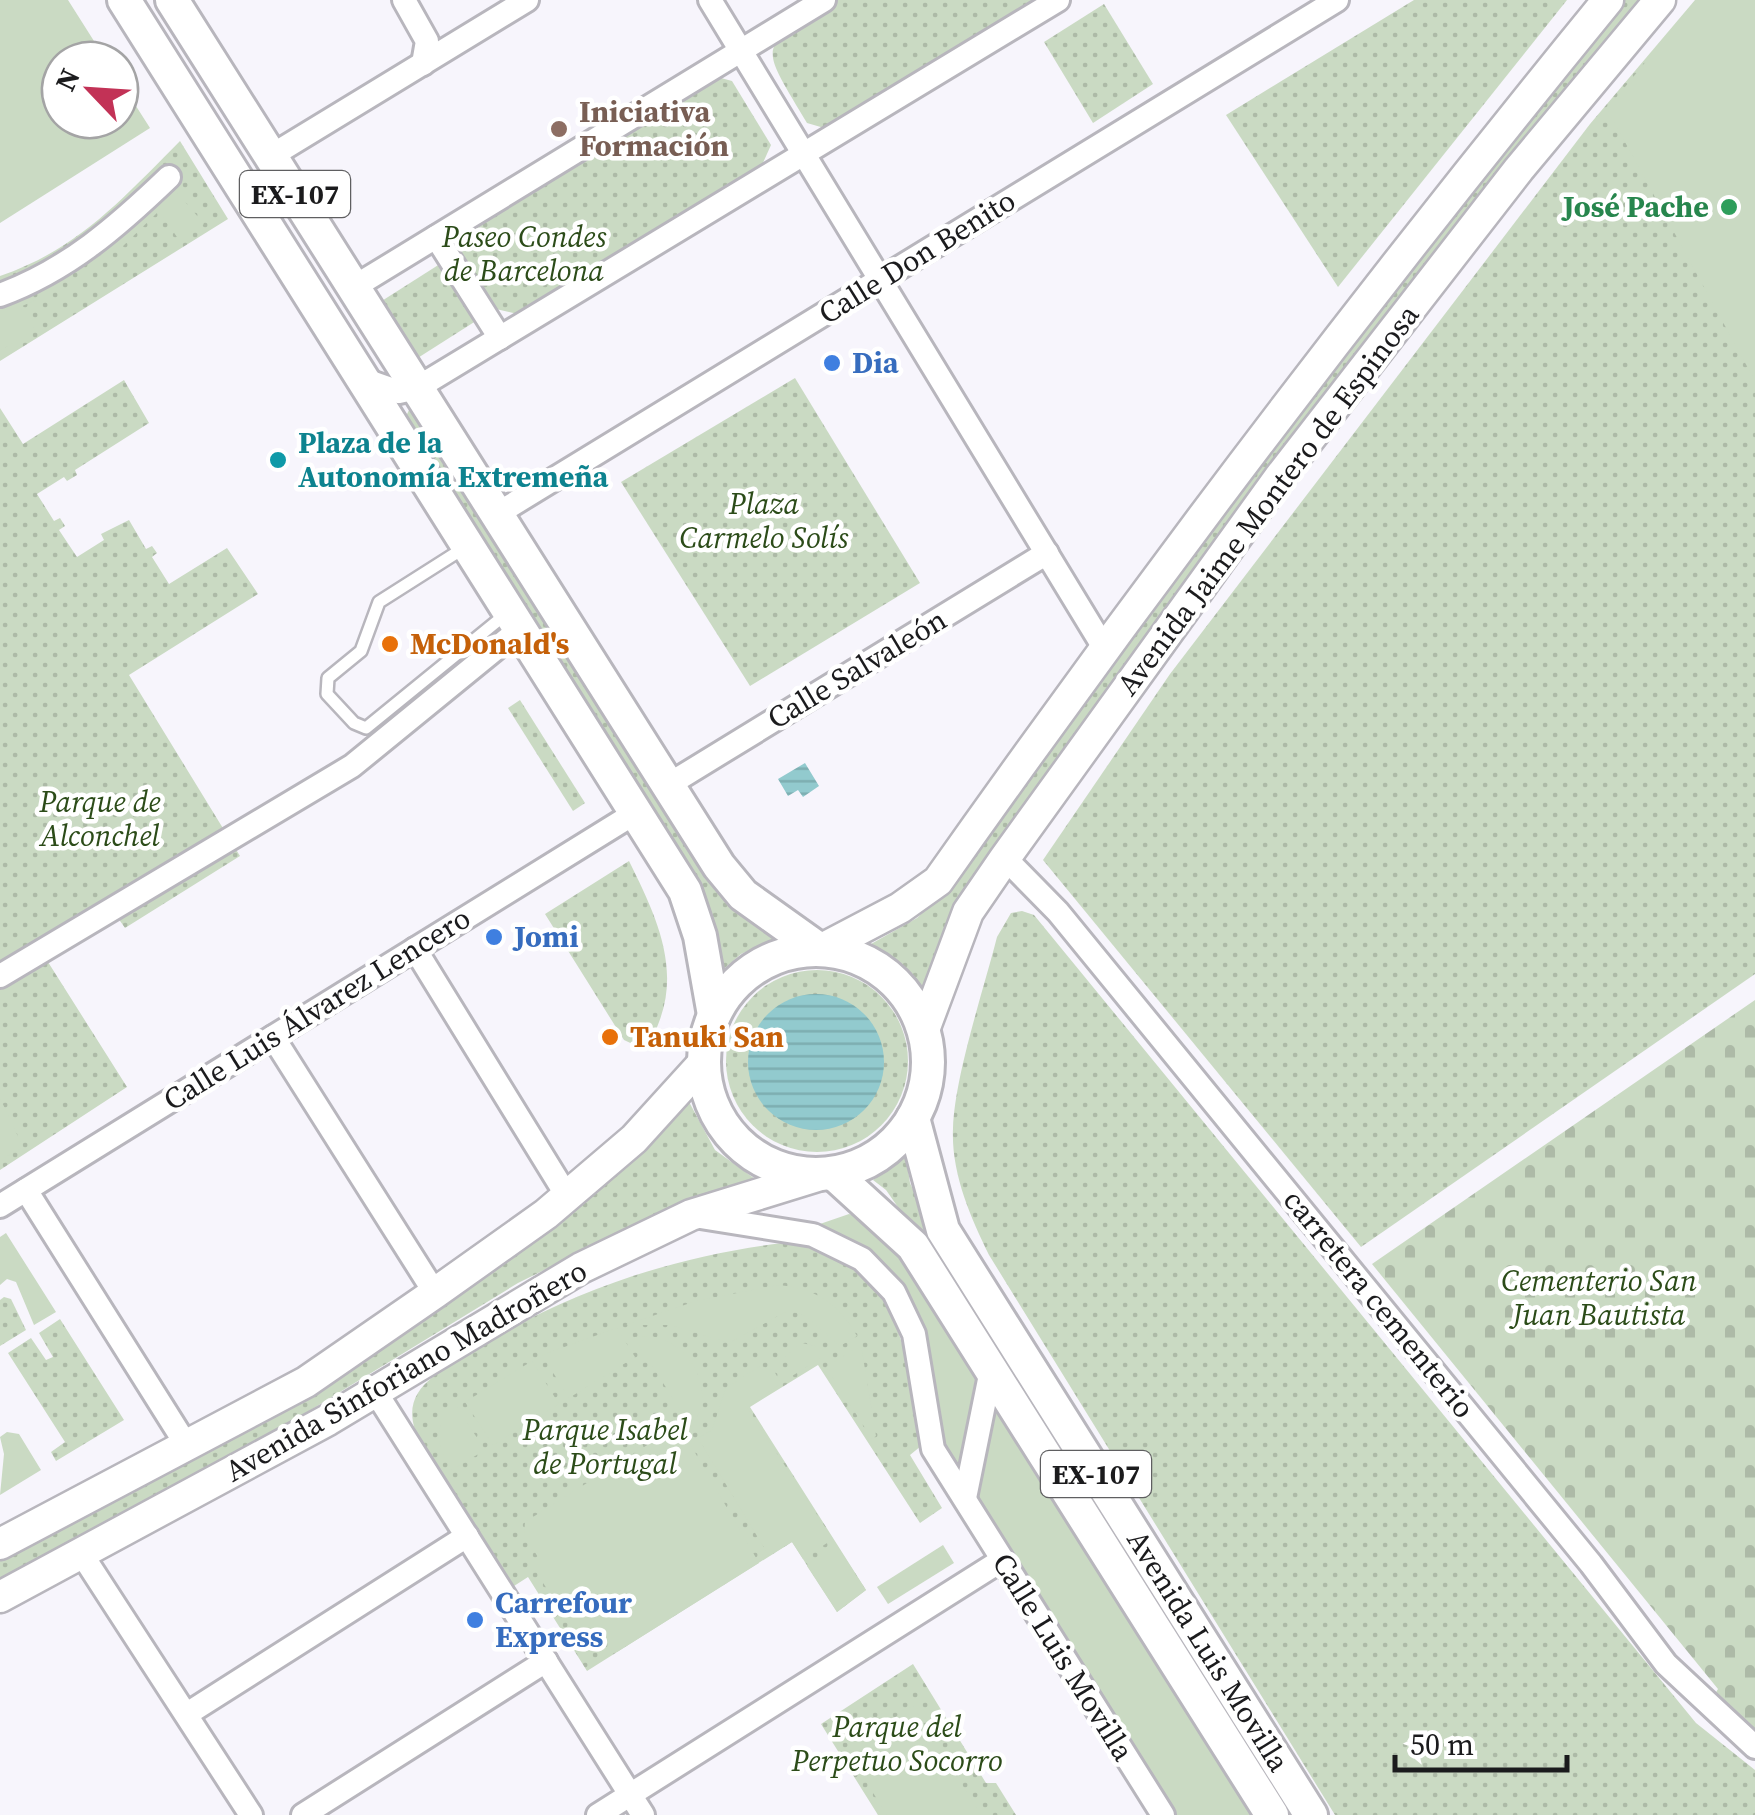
<svg xmlns="http://www.w3.org/2000/svg" width="1755" height="1815" viewBox="0 0 1755 1815" font-family="'Source Serif 4',serif">
	<defs>
		<pattern id="grass-dots" width="8" height="8" patternUnits="userSpaceOnUse" patternTransform="scale(2.5)"><rect width="8" height="8" fill="#cadac3"/><path d="M2 2h.1M6 6h.1" fill="none" stroke="#adbaa7" stroke-width="1.8" stroke-linecap="round"/></pattern>
		<pattern id="cemetery-stones" width="16" height="16" patternUnits="userSpaceOnUse" patternTransform="scale(2.5)"><rect width="16" height="16" fill="#cadac3"/><path d="M2 7V4a2 2 0 0 1 4 0v3zM10 15v-3a2 2 0 0 1 4 0v3z" fill="#adbaa7"/></pattern>
		<pattern id="water-rules" width="6" height="5" patternUnits="userSpaceOnUse" patternTransform="scale(2.5)"><rect width="6" height="5" fill="#92cace"/><path d="M0 2.5h6" fill="none" stroke="#7dadb0"/></pattern>
	</defs>
	<rect width="100%" height="100%" fill="#f7f5fc"/>
	<g fill="url(#grass-dots)">
		<path d="M837,0H1044L831,130L807,123C758,40 756,50 837,0Z"/>
		<path d="M1414,0H1567L1338,287L1226,115Z"/>
		<path d="M1621,0H1640L1515,149L1238,513L926,994L906,968L871,944L917,918L955,881L1224,504Z"/>
		<path d="M1695,0H1755V974L1361,1247L1043,860L1170,674L1590,124Z"/>
		<path d="M1104,4L1153,84L1093,123L1044,42Z"/>
		<path d="M721,78L732,81L771,145L758,174L526,316L496,309L460,255L471,224L705,81Z"/>
		<path d="M180,141L228,219L0,361V276C79,249 123,198 180,141Z"/>
		<path d="M443,262L479,319L413,361L377,304Z"/>
		<path d="M795,378L920,583L750,686L621,482Z"/>
		<path d="M124,380L149,423L75,470L77,475L67,481L64,477L37,494L54,521L60,518L65,526L59,530L77,557L104,540L101,534L129,520L146,549L152,546L157,553L152,557L169,584L227,548L258,594L129,675L240,856L125,928L118,918L48,962L127,1087L0,1170V408L23,444Z"/>
		<path d="M410,408L700,864L781,936L741,954L717,975L404,420Z"/>
		<path d="M520,700L585,803L573,811L508,708Z"/>
		<path d="M629,861C654,912 681,965 659,1022C655,1033 651,1042 641,1048L624,1040L545,914Z"/>
		<path d="M1022,911L1034,915L1696,1723L1755,1770V1815H1335L989,1255C970,1216 951,1173 953,1128C955,1075 983,992 997,937L1011,913Z"/>
		<circle cx="817" cy="1061" r="91"/>
		<path d="M688,1100L715,1150L762,1184L690,1198L518,1283L304,1414L0,1581V1561L295,1399L503,1265L598,1187Z"/>
		<path d="M906,1156L910,1183L929,1225L1300,1815H1283L916,1233L886,1190L873,1180Z"/>
		<path d="M783,1243C803,1243 817,1248 835,1257C910,1294 906,1374 921,1446L910,1455L942,1508L920,1523L818,1365L750,1407L866,1590L837,1612L792,1542L587,1671L528,1577L514,1586L415,1430C401,1387 442,1371 472,1352C565,1292 674,1256 783,1243Z"/>
		<path d="M4,1297L11,1299L26,1330L0,1346V1300Z"/>
		<path d="M60,1319L124,1420L56,1461L51,1452L65,1442L8,1353L31,1338L46,1360L53,1357L39,1333Z"/>
		<path d="M913,1664L986,1783H996L1016,1815H878L821,1724Z"/>
	</g>
	<path fill="url(#cemetery-stones)" d="M1755,1000V1730L1712,1699L1718,1689L1372,1264Z"/>
	<g fill="#cadac3">
		<path d="M0,0H68L106,60H60V120H120V81L150,128L0,223Z"/>
		<path d="M1696,0H1755V381L1607,109Z"/>
		<path d="M171,185L204,224L179,240L159,211L119,250L113,243Z"/>
		<path d="M31,293L36,300L20,307L35,330L0,351V303Z"/>
		<path d="M0,1098L23,1147L1,1160L0,1159Z"/>
		<path d="M849,1214C904,1227 951,1328 981,1375L961,1465L956,1468L942,1446L933,1408L868,1252L817,1225Z"/>
		<path d="M6,1233L56,1312L34,1325L16,1282L7,1279L0,1285V1237Z"/>
		<path d="M778,1285C815,1288 838,1303 857,1336L840,1346L807,1317L789,1310L729,1343L671,1325H626L696,1301Z"/>
		<path d="M617,1328L635,1357L569,1398L542,1355Z"/>
		<path d="M649,1336C690,1341 719,1392 691,1427L634,1337Z"/>
		<path d="M802,1343L815,1346L823,1357L792,1376L785,1356Z"/>
		<path d="M861,1345L876,1436L872,1439L826,1367Z"/>
		<path d="M532,1361L559,1404L493,1445L465,1402Z"/>
		<path d="M760,1366L774,1371L781,1383L747,1408L833,1539L803,1559L792,1542L769,1556L698,1438L712,1430L726,1388Z"/>
		<path d="M457,1407L485,1450L452,1470C437,1445 430,1426 457,1407Z"/>
		<path d="M991,1409L997,1412L1251,1815H1173L975,1498Z"/>
		<path d="M679,1425L759,1563L617,1652L606,1635L584,1648L535,1570L542,1564L524,1534L525,1522Z"/>
		<path d="M7,1432L19,1434L41,1470L0,1495L4,1454L0,1437Z"/>
		<path d="M943,1545L954,1563L888,1604L877,1587Z"/>
		<path d="M837,1546L866,1590L837,1612L807,1566Z"/>
		<path d="M913,1706L981,1815H887L845,1748Z"/>
	</g>
	<g fill="url(#water-rules)">
		<path d="M805,763L819,786L803,797L798,790L788,796L778,779Z"/>
		<circle cx="816" cy="1062" r="68"/>
	</g>
	<g fill="none" stroke-linecap="round" stroke-linejoin="round">
		<g stroke="#b8b6bd" stroke-width="16">
			<path id="lane" d="M464,548L379,602L361,651L328,678L327,694L354,723L366,728L506,614"/>
		</g>
		<g stroke="#b8b6bd" stroke-width="28">
			<g id="street">
				<path d="M404,0L427,41L423,64"/>
				<path d="M710,0L1103,646"/>
				<path d="M271,156L527,0"/>
				<path d="M436,237L500,338"/>
				<path d="M354,287L824,0"/>
				<path d="M0,295C68,270 118,226 169,177"/>
				<path d="M362,379L399,392L417,388L1058,0"/>
				<path d="M497,514L1337,0"/>
				<path d="M668,785L1047,553"/>
				<path d="M1005,858L1058,912L1591,1564L1666,1664L1755,1747"/>
				<path d="M415,949L567,1196"/>
				<path d="M0,976L352,766L520,629"/>
				<path d="M273,1037L435,1293"/>
				<path d="M26,1190L187,1446"/>
				<path d="M0,1206L635,813"/>
				<path d="M694,1216L813,1235L862,1259L894,1292L914,1334L933,1449L1163,1815"/>
				<path d="M375,1391L643,1815"/>
				<path d="M965,1498L991,1370"/>
				<path d="M81,1553L251,1815"/>
				<path d="M187,1714L467,1536"/>
				<path d="M303,1815L546,1661"/>
				<path d="M598,1815L1002,1560"/>
			</g>
		</g>
		<g stroke="#b8b6bd" stroke-width="35">
			<g id="secondary">
				<path d="M820,950L900,908L938,881C1151,579 1374,286 1608,0"/>
				<path d="M924,1030L968,912L1005,858L1279,478L1519,169L1660,0"/>
				<path d="M0,1544L306,1382L435,1293L546,1214L634,1139L704,1062"/>
				<path d="M0,1597L328,1420L581,1268L691,1215L824,1174"/>
			</g>
		</g>
		<g stroke="#b8b6bd" stroke-width="38">
			<g id="primary">
				<path d="M124,0L685,891L700,936L714,1015"/>
				<path d="M172,0L719,866L743,895L820,950"/>
				<circle cx="816" cy="1062" r="112"/>
				<path d="M913,1118L943,1230L1311,1815"/>
				<path d="M833,1173L913,1246L1272,1815"/>
			</g>
		</g>
		<use href="#lane" stroke="#fff" stroke-width="11"/>
		<use href="#street" stroke="#fff" stroke-width="22"/>
		<use href="#secondary" stroke="#fff" stroke-width="30"/>
		<use href="#primary" stroke="#fff" stroke-width="32"/>
	</g>
	<circle fill="#8d6e63" stroke="#fff" stroke-width="4" cx="559" cy="129" r="10"/>
	<circle fill="#2e9e5b" stroke="#fff" stroke-width="4" cx="1729" cy="207" r="10"/>
	<g fill="#3f7fe0" stroke="#fff" stroke-width="4">
		<circle cx="832" cy="363" r="10"/>
		<circle cx="494" cy="937" r="10"/>
		<circle cx="475" cy="1620" r="10"/>
	</g>
	<circle fill="#0f9aa8" stroke="#fff" stroke-width="4" cx="278" cy="460" r="10"/>
	<g fill="#e8710a" stroke="#fff" stroke-width="4">
		<circle cx="390" cy="644" r="10"/>
		<circle cx="610" cy="1037" r="10"/>
	</g>
	<g text-anchor="middle" stroke-width="9" stroke-linejoin="round" paint-order="stroke">
		<g fill="#fff" stroke="#5f5f61" stroke-width="2.5">
			<rect x="240" y="171" width="110" height="46" rx="8"/>
			<rect x="1041" y="1451" width="110" height="46" rx="8"/>
		</g>
		<g font-size="28" font-weight="bold" fill="#1b1b1d">
			<text x="295" y="204">EX-107</text>
			<text x="1096" y="1484">EX-107</text>
		</g>
		<g font-size="30" font-weight="bold" fill="#785e54" stroke="#fff" text-anchor="start">
			<text x="579" y="122">Iniciativa<tspan x="579" dy="34">Formación</tspan></text>
		</g>
		<g font-size="30" font-weight="bold" fill="#27864d" stroke="#fff" text-anchor="end">
			<text x="1709" y="217">José Pache</text>
		</g>
		<g font-size="30" font-style="italic" fill="#2c4c19" stroke="#fff">
			<text x="524" y="247">Paseo Condes<tspan x="524" dy="34">de Barcelona</tspan></text>
			<text x="764" y="514">Plaza<tspan x="764" dy="34">Carmelo Solís</tspan></text>
			<text x="100" y="812">Parque de<tspan x="100" dy="34">Alconchel</tspan></text>
			<text x="1599" y="1291">Cementerio San<tspan x="1599" dy="34">Juan Bautista</tspan></text>
			<text x="605" y="1440">Parque Isabel<tspan x="605" dy="34">de Portugal</tspan></text>
			<text x="897" y="1737">Parque del<tspan x="897" dy="34">Perpetuo Socorro</tspan></text>
		</g>
		<g font-size="30" fill="#1b1b1d" stroke="#fff">
			<text transform="translate(917 257) rotate(-32)" y="10">Calle Don Benito</text>
			<text transform="translate(1268 500) rotate(-53)" y="10">Avenida Jaime Montero de Espinosa</text>
			<text transform="translate(857 669) rotate(-31)" y="10">Calle Salvaleón</text>
			<text transform="translate(317 1009) rotate(-32)" y="10">Calle Luis Álvarez Lencero</text>
			<text transform="translate(1379 1304) rotate(51)" y="10">carretera cementerio</text>
			<text transform="translate(406 1371) rotate(-30)" y="10">Avenida Sinforiano Madroñero</text>
			<text transform="translate(1208 1651) rotate(58)" y="10">Avenida Luis Movilla</text>
			<text transform="translate(1063 1657) rotate(58)" y="10">Calle Luis Movilla</text>
		</g>
		<g font-size="30" font-weight="bold" fill="#366cbe" stroke="#fff" text-anchor="start">
			<text x="852" y="373">Dia</text>
			<text x="514" y="947">Jomi</text>
			<text x="495" y="1613">Carrefour<tspan x="495" dy="34">Express</tspan></text>
		</g>
		<g font-size="30" font-weight="bold" fill="#0d838f" stroke="#fff" text-anchor="start">
			<text x="298" y="453">Plaza de la<tspan x="298" dy="34">Autonomía Extremeña</tspan></text>
		</g>
		<g font-size="30" font-weight="bold" fill="#c56008" stroke="#fff" text-anchor="start">
			<text x="410" y="654">McDonald's</text>
			<text x="630" y="1047">Tanuki San</text>
		</g>
	</g>
	<g transform="translate(90 90) rotate(295)"><circle r="48" fill="#ffffff" stroke="#a4a4a5" stroke-width="2.5"/>
	<path d="M0-8L18 38L0 25L-18 38Z" fill="#c23256"/>
	<text y="-15" font-size="28" font-weight="bold" text-anchor="middle" fill="#1b1b1d">N</text>
	</g>
	<path d="M1395 1755v15h172v-15" fill="none" stroke="#1b1b1d" stroke-width="5"/>
	<text x="1410" y="1755" font-size="30" fill="#1b1b1d" stroke="#ffffff" stroke-width="8" paint-order="stroke">50 m</text>
</svg>
